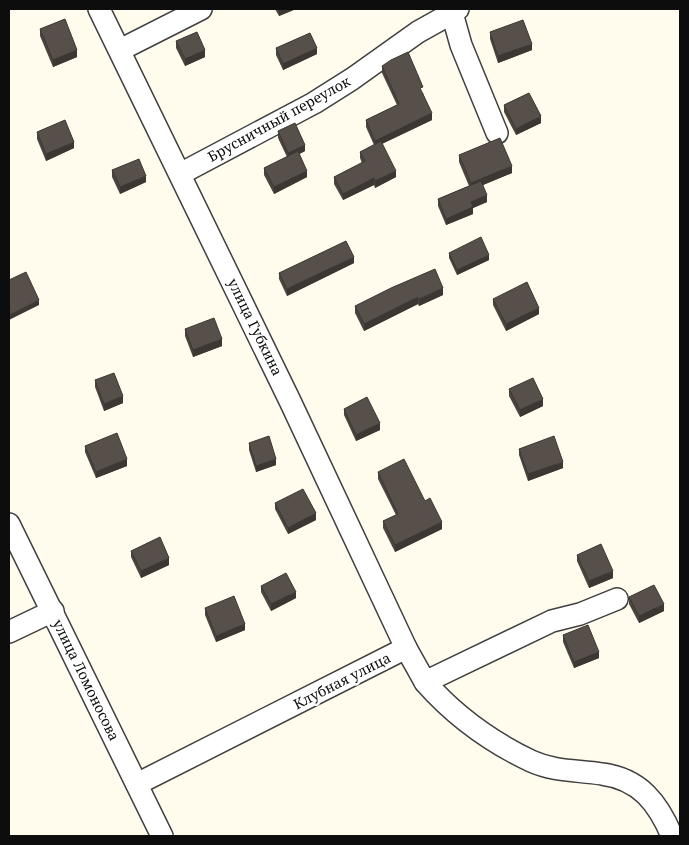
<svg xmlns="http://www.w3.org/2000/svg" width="689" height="845" viewBox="0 0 689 845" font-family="'Noto Serif',serif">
	<rect width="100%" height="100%" fill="#fffcee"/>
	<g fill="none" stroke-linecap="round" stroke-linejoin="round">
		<g stroke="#404040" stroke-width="24">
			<g id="minor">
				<path d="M99,9L290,401L406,648"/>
				<path d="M458,9L452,13L461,45L497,133"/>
				<path d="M120,50L201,9"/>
				<path d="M180,174L314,103L352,79L418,32L452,13"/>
				<path d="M9,524L162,836"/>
				<path d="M9,632L53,611"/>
				<path d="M425,682C454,715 491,742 531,761C555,772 578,770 602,774C640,779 658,803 672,836"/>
				<path d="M137,784L406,648L425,682L552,621L580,614L617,599"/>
			</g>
		</g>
		<use href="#minor" stroke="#fff" stroke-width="21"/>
	</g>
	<g fill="#4b443f">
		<path d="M275,9H296L279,16Z"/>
		<path d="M40,29L77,57L53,67L40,36Z"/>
		<path d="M490,32L532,50L498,63L490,39Z"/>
		<path d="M176,41L205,57L185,66L176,48Z"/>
		<path d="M276,48L317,54L283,70L276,55Z"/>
		<path d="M382,66L423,93L432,120L382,144L396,177L375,188L374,185L343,200L334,184V177L362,163L360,158V152L374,145L366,127V120L397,105L382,73Z"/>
		<path d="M504,105L541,123L516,135L504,112Z"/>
		<path d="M278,131L305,151L299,154L307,177L274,194L264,175V168L287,157L278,138Z"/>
		<path d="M37,132L74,148L46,161L37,139Z"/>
		<path d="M459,155L512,173L483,185L487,202L473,208V214L446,225L438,206V199L469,186L459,162Z"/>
		<path d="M112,170L146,182L120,194L112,177Z"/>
		<path d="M449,253L489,260L457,275L449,258Z"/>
		<path d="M354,263L287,296L279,279V273Z"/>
		<path d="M443,295L419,306L418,304L364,331L355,313V306Z"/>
		<path d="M493,299L539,314L506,331L493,305Z"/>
		<path d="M185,329L222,346L193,357L185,336Z"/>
		<path d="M95,380L123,403L104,411L95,387Z"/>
		<path d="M509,389L543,406L520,417L509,396Z"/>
		<path d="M344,409L380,430L356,441L344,415Z"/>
		<path d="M249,443L276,465L256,472L249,450Z"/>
		<path d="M85,446L127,466L96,478L85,452Z"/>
		<path d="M519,449L563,468L528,481L519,455Z"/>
		<path d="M378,472L425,501L442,529L395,552L383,528V521L396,515L378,479Z"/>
		<path d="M275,503L316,520L288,534L275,509Z"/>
		<path d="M131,551L169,565L141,578L131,557Z"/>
		<path d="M577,555L613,578L589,588L577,561Z"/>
		<path d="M261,586L296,598L271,611L261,592Z"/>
		<path d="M629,597L664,611L639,623L629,604Z"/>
		<path d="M205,608L245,630L216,642L205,615Z"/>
		<path d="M563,635L599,658L574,668L563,642Z"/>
	</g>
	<g fill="#3d3733">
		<path d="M281,9H296L279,16V10Z"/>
		<path d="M532,44V50L498,63V56Z"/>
		<path d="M317,48V54L283,70V64Z"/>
		<path d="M77,50V57L53,67V60Z"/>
		<path d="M205,50V57L185,66V59Z"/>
		<path d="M432,113V120L375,147V141Z"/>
		<path d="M541,116V123L516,135V129Z"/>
		<path d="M74,142V148L46,161V154Z"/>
		<path d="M305,145V151L288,160V153Z"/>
		<path d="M512,166V173L471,190V183Z"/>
		<path d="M307,171V177L274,194V187Z"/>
		<path d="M396,171V177L375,188V181Z"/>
		<path d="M146,176V182L120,194V187Z"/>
		<path d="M374,178V185L343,200V194Z"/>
		<path d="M487,195V202L473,208V214L446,225V219L471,202Z"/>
		<path d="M489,255V260L457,275V270Z"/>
		<path d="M354,257V263L287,296V289Z"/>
		<path d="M443,288V295L419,306V299Z"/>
		<path d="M418,297V304L364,331V324Z"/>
		<path d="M39,300V305L9,320V315Z"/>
		<path d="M539,308V314L506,331V324Z"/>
		<path d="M222,339V346L193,357V350Z"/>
		<path d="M123,396V403L104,411V404Z"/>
		<path d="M543,399V406L520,417V410Z"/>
		<path d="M380,423V430L356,441V435Z"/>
		<path d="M127,459V466L96,478V472Z"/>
		<path d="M276,459V465L256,472V466Z"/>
		<path d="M563,462V468L528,481V474Z"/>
		<path d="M316,513V520L288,534V528Z"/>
		<path d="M442,522V529L395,552V545Z"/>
		<path d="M169,558V565L141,578V571Z"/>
		<path d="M613,571V578L589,588V581Z"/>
		<path d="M296,592V598L271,611V604Z"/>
		<path d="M664,604V611L639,623V616Z"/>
		<path d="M245,624V630L216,642V636Z"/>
		<path d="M599,652V658L574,668V662Z"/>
	</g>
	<g fill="#574f49" stroke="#3d3733">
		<path d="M65,19L77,50L53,60L40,29Z"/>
		<path d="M523,20L532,44L498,56L490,32Z"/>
		<path d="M197,32L205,50L185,59L176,41Z"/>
		<path d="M310,33L317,48L283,64L276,48Z"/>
		<path d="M408,52L423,87L420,88L432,113L375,141L366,120L399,104L382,66L391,60Z"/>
		<path d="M529,93L541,116L516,129L504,105Z"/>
		<path d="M65,120L74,142L46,154L37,132Z"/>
		<path d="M295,123L305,145L288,153L278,131Z"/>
		<path d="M500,138L512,166L471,183L459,155Z"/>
		<path d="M381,141L396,171L375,181L374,178L343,194L334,177L365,161L360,152Z"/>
		<path d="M298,151L307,171L274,187L264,168Z"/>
		<path d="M139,159L146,176L120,187L112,170Z"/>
		<path d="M481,181L487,195L471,202L473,207L446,219L438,199Z"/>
		<path d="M481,237L489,255L457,270L449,253Z"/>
		<path d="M346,241L354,257L287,289L279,273Z"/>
		<path d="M435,269L443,288L419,299L418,297L364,324L355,306L391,288Z"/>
		<path d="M26,272L39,300L9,315V280Z"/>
		<path d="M527,282L539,308L506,324L493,299Z"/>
		<path d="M214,318L222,339L193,350L185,329Z"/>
		<path d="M114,373L123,396L104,404L95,380Z"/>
		<path d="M533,378L543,399L520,410L509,389Z"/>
		<path d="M367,397L380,423L356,435L344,409Z"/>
		<path d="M117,433L127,459L96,472L85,446Z"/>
		<path d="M269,436L276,459L256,466L249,443Z"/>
		<path d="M554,436L563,462L528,474L519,449Z"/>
		<path d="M404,459L425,501L430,498L442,522L395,545L383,521L398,514L378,472Z"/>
		<path d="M303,489L316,513L288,528L275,503Z"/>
		<path d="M160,537L169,558L141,571L131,551Z"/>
		<path d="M601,544L613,571L589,581L577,555Z"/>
		<path d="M286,573L296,592L271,604L261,586Z"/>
		<path d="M654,585L664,604L639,616L629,597Z"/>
		<path d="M234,596L245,624L216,636L205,608Z"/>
		<path d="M588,625L599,652L574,662L563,635Z"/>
	</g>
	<g text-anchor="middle" stroke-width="5" stroke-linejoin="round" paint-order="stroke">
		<g font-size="14" fill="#0d0d0d" stroke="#fff">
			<text transform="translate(279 119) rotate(-29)" y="5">Брусничный переулок</text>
			<text transform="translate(255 327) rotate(64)" y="5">улица Губкина</text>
			<text transform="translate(86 680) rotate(64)" y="5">улица Ломоносова</text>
			<text transform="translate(342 681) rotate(-27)" y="5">Клубная улица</text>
		</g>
	</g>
	<rect width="689" height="845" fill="none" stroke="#0d0d0d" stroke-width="20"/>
</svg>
